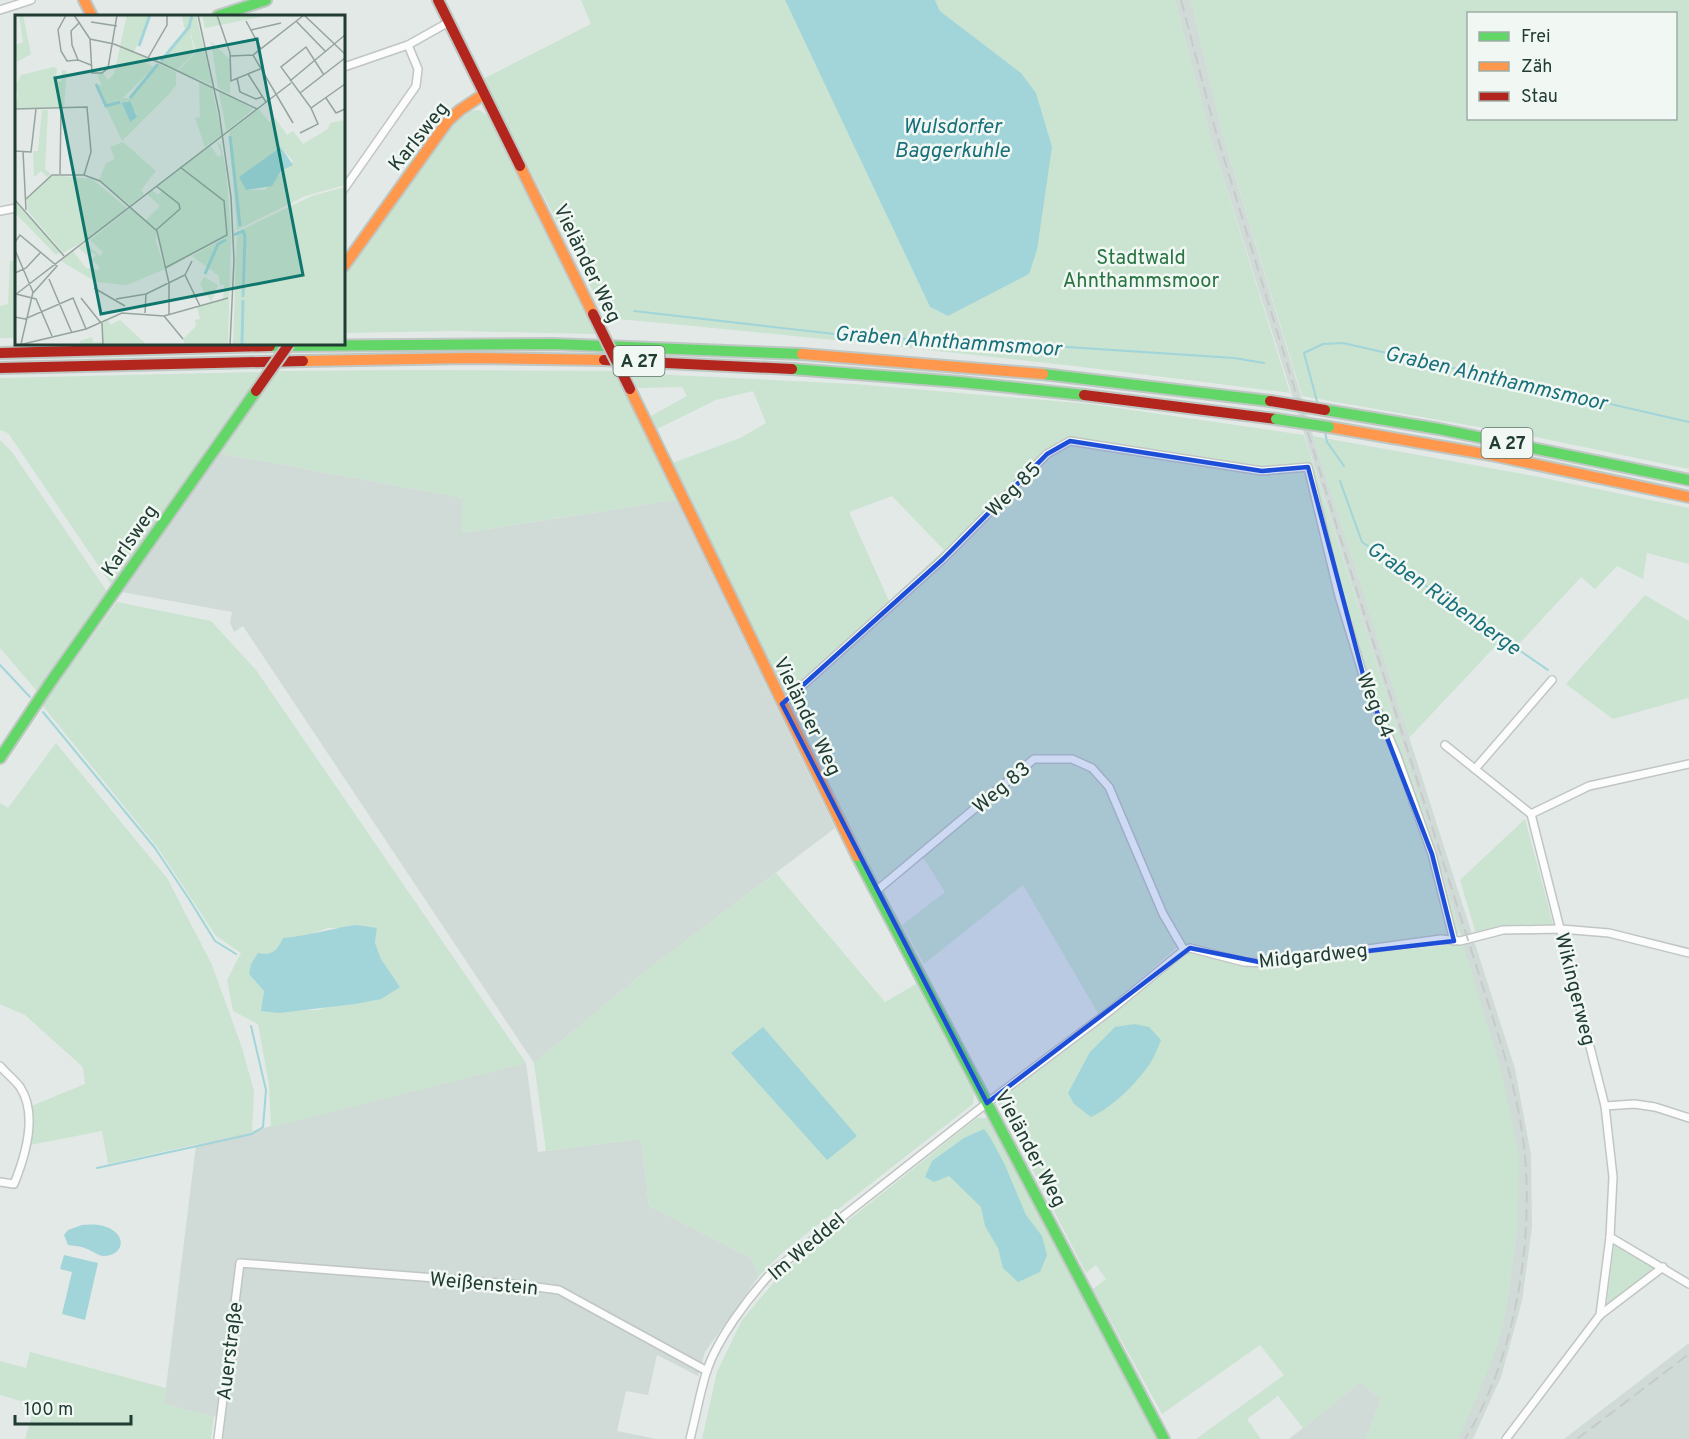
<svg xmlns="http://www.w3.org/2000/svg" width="1689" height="1439" viewBox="0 0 1689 1439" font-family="Overpass,sans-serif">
	<rect width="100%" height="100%" fill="#e3e9e6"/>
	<g fill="#d0dad6">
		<path d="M1175,0H1191L1222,133L1313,436L1515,1069L1531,1155L1532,1227L1522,1301L1501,1377L1473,1439H1458L1501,1334L1509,1289L1518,1222L1463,943L1437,854L1210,135Z"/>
		<path d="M218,453L463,498L462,533L676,500L835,828L646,971L534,1063L243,626L234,632L230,622L232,612L122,592Z"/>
		<path d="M526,1063L538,1152L641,1139L649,1206L751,1258L759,1276L705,1352L698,1376L657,1355L648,1395L626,1391L617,1431L656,1439H223L225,1419L164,1404L196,1145Z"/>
		<path d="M1689,1343V1439H1564Z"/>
		<path d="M1361,1382L1381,1400L1365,1439H1289Z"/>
	</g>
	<g fill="#cbe3d1" fill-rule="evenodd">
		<path d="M581,0H785L930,307L948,316L1029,274L1021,73L940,11L935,0H1175L1210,135L1290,393C1063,363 835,339 607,318L483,79L591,24Z"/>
		<path d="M1191,0H1689V469L1536,437L1302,396L1222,133ZM1468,14H1676V118H1468Z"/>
		<path d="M479,110L487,115L595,334L456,331L344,333V276L448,131L470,111Z"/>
		<path d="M16,260V338H0V306L8,304L10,261Z"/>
		<path d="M426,370L616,371L676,500L461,533L463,498L218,453L276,371Z"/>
		<path d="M261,372L113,587L8,433L0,430V378Z"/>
		<path d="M630,373L854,384L1090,404L1304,435L1437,854L1460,933L1265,959L1226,954L1182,943L1099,1015L1023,885L924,964L902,925L945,892L919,851L879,882L842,816L670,464L740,438L766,423L753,391L716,400L657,429L651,416L687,396L682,387L638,388ZM892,496L944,550L889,601L849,512Z"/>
		<path d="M1313,436L1534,476L1689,508V564L1647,553L1643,579L1617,566L1595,589L1581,577L1516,647L1503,638L1409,738Z"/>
		<path d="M0,440L12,452L108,593L37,691L0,648Z"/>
		<path d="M1645,595L1689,621V700L1688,698L1613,719L1566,684Z"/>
		<path d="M117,602L211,621L256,670L526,1063L271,1127L269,1085L258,1024L233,1011L227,980L241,953L216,936L158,848L42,705ZM328,928H377L375,943L381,959L400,987L355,1004L334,1005L318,1010L262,1011L264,991L249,974L268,955L275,952L283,938L305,936Z"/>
		<path d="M56,743L167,878L212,965L242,1048L254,1091L252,1132L108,1164L102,1131L30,1145L29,1107L85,1084L83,1067L25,1015L0,1004V803L8,808Z"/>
		<path d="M1525,819L1553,924L1503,925L1476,934L1460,880Z"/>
		<path d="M776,873L885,1002L916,984L974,1094L973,1104L783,1252L759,1276L751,1258L649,1206L641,1139L546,1151L534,1063L646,971Z"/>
		<path d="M1463,943L1502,1073L1519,1156L1518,1222L1509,1289L1501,1334L1487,1373L1462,1432L1458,1439H1365L1381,1400L1361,1382L1303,1428L1278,1396L1247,1419L1261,1439H1196L1284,1375L1260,1345L1162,1414L1093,1289L1106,1279L1096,1265L1086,1273L997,1101L1188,953L1242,965H1266Z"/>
		<path d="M977,1118H988L1157,1439H702L717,1372L742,1320L781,1274Z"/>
		<path d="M1614,1245L1654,1268L1607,1304Z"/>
		<path d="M30,1352L166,1388L164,1404L214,1416L211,1439H25L35,1405L0,1395V1361L26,1368Z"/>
	</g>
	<g fill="#a2d5d9">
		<path d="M785,0H935L940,11L1021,73L1036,93L1052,147L1037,250L1029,274L948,316L930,307Z"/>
		<path d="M357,925L377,928L375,943L381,959L400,987L381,999L355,1004L279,1013L261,1011L264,991L249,974L251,964L258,953C273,956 276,951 283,938C308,936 332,928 357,925Z"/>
		<path d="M1134,1024L1149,1027L1161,1040C1158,1047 1155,1055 1151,1062C1139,1081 1112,1108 1091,1117L1074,1104L1068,1093L1090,1052L1115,1027Z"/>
		<path d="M763,1027L857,1136L827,1160L731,1053Z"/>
		<path d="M984,1129L990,1137L1004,1163L1026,1215L1042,1236L1047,1255L1040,1272L1018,1282L1003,1268L998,1248L985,1226L981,1207L949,1176L934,1182L925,1177L932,1161L964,1138Z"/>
		<path d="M82,1225C93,1224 104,1224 114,1231C127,1241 120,1256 104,1256C98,1256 93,1251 87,1249C81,1246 75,1246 68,1245L64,1235L68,1230Z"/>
		<path d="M64,1255L98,1263L85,1320L62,1314L72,1272L60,1269Z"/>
	</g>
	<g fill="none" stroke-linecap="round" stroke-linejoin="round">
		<g stroke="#a2d5d9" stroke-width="2">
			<path d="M634,311L870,338L961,340L1234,358L1264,363"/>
			<path d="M1318,405L1304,353L1323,344L1343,343L1689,422"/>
			<path d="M1325,431L1327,442L1344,466"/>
			<path d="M1340,481L1362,542L1548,670"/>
			<path d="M0,665L30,697"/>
			<path d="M43,712L155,848L189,899L215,941L236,954"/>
			<path d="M97,1168L252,1134L263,1127L266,1090L251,1026"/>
		</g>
		<g stroke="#c0c6c3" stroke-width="10">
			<g id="street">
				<path d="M0,10L31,0"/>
				<path d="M344,67L408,45L449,22"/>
				<path d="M344,189L416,86L418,69L408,45"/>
				<path d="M0,211L16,208"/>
				<path d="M782,704L943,559L1047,454L1070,441L1262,471L1308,467L1339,596L1364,678L1397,756L1432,854L1454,941"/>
				<path d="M1445,745L1531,814L1605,1106L1613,1177L1610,1237L1600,1315"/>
				<path d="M1475,769L1552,680"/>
				<path d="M1531,814L1589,786L1689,764"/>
				<path d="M876,891L1034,759H1072L1092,768L1109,787L1163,914L1184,950"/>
				<path d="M0,1066C6,1073 15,1080 20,1087C38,1114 25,1157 14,1184L0,1182"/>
				<path d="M1605,1106L1634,1104L1655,1107L1689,1118"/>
				<path d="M1610,1237L1689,1284"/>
				<path d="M218,1439L240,1263L514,1284L559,1290L707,1371"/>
				<path d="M690,1439C696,1416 700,1392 707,1370C718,1338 748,1298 771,1273L987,1103L1111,1010L1184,950L1190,948L1244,962L1264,963L1441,939L1460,941L1503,930L1561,929L1609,933L1689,953"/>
				<path d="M1506,1439L1600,1315L1663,1267"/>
			</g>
		</g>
		<g stroke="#bec7c3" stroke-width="14">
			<g id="fast">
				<path d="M218,16L266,0"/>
				<path d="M270,346L554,344L802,354"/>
				<path d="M792,369L960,382L1084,395"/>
				<path d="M1043,374L1270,401"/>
				<path d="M1325,410L1439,429L1689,480"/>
				<path d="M0,758L50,683L256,391"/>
				<path d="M857,856L1164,1439"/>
			</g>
		</g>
		<g stroke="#bec7c3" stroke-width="14">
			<g id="slow">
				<path d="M84,0L92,16"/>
				<path d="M520,166L593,314"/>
				<path d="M344,266L448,121L460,110L484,94"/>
				<path d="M802,354L1043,374"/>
				<path d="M303,361L469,358L604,360"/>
				<path d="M630,389L857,856"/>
				<path d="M1329,427L1491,455L1689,497"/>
			</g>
		</g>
		<g stroke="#bec7c3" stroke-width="14">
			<g id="jam">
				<path d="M438,0L520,166"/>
				<path d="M0,353L270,346"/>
				<path d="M604,360L792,369"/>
				<path d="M0,368L303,361"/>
				<path d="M1084,395L1276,419"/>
			</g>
		</g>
		<use href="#street" stroke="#fbfcfb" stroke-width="7"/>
		<use href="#fast" stroke="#63d668" stroke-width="10"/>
		<use href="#slow" stroke="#ff974d" stroke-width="10"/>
		<use href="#jam" stroke="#b3261e" stroke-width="10"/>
		<g stroke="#c6cac9" stroke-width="2" stroke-dasharray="12 6" stroke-linecap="butt">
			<path d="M1181,0L1215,129L1348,563L1497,1031C1510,1072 1521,1113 1525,1156C1533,1248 1514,1360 1465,1439"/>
			<path d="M1577,1439L1689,1354"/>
		</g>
		<g stroke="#bec7c3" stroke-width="14" stroke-linecap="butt">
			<path id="fast-bridge" d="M1276,419L1329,427"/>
		</g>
		<g stroke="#bec7c3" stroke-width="14" stroke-linecap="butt">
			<g id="jam-bridge">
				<path d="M593,314L630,389"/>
				<path d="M256,391L289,344"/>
				<path d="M1270,401L1325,410"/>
			</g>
		</g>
		<use href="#fast-bridge" stroke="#63d668" stroke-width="10"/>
		<use href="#jam-bridge" stroke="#b3261e" stroke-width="10"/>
	</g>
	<path fill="#1d4ed8" fill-opacity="0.2" stroke="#1d4ed8" stroke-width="4.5" stroke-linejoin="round" d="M1070,441L1262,471L1308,467L1364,678L1432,854L1454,941L1264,963L1190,948L987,1103L782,704L943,559L1047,454Z"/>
	<g text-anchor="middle" stroke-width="5" stroke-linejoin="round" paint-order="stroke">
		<g fill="#f1f8f4" stroke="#5f746d" stroke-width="1.5">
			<rect x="613.5" y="346" width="51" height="30" rx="4.5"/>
			<rect x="1481.5" y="428" width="51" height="30" rx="4.5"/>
		</g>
		<g font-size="18" font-weight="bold" fill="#203c33">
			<text x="639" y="367">A 27</text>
			<text x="1507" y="449">A 27</text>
		</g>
		<g font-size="20" fill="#203c33" stroke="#f1f8f4">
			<text transform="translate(418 136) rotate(-51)" y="7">Karlsweg</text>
			<text transform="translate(588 263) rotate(64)" y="7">Vieländer Weg</text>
			<text transform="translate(1013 489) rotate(-45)" y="7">Weg 85</text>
			<text transform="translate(129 540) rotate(-55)" y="7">Karlsweg</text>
			<text transform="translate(1376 705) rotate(68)" y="7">Weg 84</text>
			<text transform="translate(808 716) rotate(64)" y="7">Vieländer Weg</text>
			<text transform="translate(1001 787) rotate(-40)" y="7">Weg 83</text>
			<text transform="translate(1313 955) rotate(-6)" y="7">Midgardweg</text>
			<text transform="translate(1576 989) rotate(76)" y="7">Wikingerweg</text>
			<text transform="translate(1031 1148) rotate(62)" y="7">Vieländer Weg</text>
			<text transform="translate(806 1246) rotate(-40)" y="7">Im Weddel</text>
			<text transform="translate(484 1283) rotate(5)" y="7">Weißenstein</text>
			<text transform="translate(229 1351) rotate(-83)" y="7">Auerstraße</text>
		</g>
		<g font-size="20" fill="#297442" stroke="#f1f8f4">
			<text x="1141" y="264">Stadtwald<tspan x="1141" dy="23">Ahnthammsmoor</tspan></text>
		</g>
		<g font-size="21" font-style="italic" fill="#19707a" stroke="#f1f8f4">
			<text x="952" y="133">Wulsdorfer<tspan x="952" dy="24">Baggerkuhle</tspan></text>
			<text transform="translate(948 341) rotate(4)" y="7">Graben Ahnthammsmoor</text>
			<text transform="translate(1496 378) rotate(13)" y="7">Graben Ahnthammsmoor</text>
			<text transform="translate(1444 598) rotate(35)" y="7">Graben Rübenberge</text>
		</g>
	</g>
	<g transform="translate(15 15)">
		<rect width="330" height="330" fill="#e3e9e6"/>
		<path d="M4,0H8L16,39L2,47L0,30L8,27ZM112,0H133L134,4L119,37L105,31ZM167,0H181L197,70L163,56L181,37L175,15L179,38L162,55L146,48L173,15L169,12ZM187,0H250V1L190,13ZM196,26L215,45V79L203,73ZM105,32L131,43L129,47L139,52L108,83H115L144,49L161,57V70L155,78L107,126L91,92L107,84L90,90L82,71L86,69L82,59L88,58L93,65L99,59ZM112,85L122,99L115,107L108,91ZM38,52L42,53L41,66L46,67L47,55L52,56L49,92L0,94L3,78L0,72L6,60ZM184,67L197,73L207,120L190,132L180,103L185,102ZM203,75L239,94L211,116L208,97ZM244,94L254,107L260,103L272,120L278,116L288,129L313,114L315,108L330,105V170L290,181L222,215L214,117ZM266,132L278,146L250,175H232ZM27,95H33L30,154L36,159L32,162L26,156L19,162L18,136H23ZM201,126L206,130L211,154L216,218L151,254L142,215L141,227L150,254L112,270L81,267L46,246L58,236L71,253L83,255L85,252L77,245L81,240L77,237L73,241L64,233L71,228L85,241L88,237L75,225L115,193L130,206L145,191L132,179L137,175L143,180L147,176L142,171L195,130L203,142L207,140ZM108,127L141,156L126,175L129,179L115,190L84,165L91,148L100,144L95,132ZM37,160L77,164L112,193L73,224L48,238L13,196L12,184ZM330,172V329L218,330L222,217L297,181ZM0,186L45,237L41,240L0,198ZM216,219L213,330H170L168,324L181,311L180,305L185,304L182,292L208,284L209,270H205L204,261L177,241ZM189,262L203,270L196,287L193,281L182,282L190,279L185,269ZM93,305L95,310L105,305L132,330H65V326L77,322L78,327H88L87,308Z" fill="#cbe3d1" fill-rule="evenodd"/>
		<path d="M115,86L122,102L115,107L107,88ZM266,132L278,150L266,156L257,171L231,175L224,162Z" fill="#a2d5d9"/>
		<path fill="none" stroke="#a2d5d9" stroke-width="3" d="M124,31L135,0M146,46L174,12L177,0M81,69L91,91L105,87M115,83L143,49M215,121L225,211M219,220L228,216L230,221L228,282M190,259L203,229L211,225M227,330L228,285"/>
		<path fill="none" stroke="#95a49e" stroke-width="1.5" d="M51,0L43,15L46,36L52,46L63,45M59,0L75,24L99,29L148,49L242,94M183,0L204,97L216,182L219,245L215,330M202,0L215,38L216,66L245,54M289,0L330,39M231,6L246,34M281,6L311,37M65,7L56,16L57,30L63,45L76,50M76,7L102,11M236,15L266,8M75,24L77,58H87L93,53L102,0M238,40L278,108M216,41L238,40L289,0M133,43L152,10V0M233,59L251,87M309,60L291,32L266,52L296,93L330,69M222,63L225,77L241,84L247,82M275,66L330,20M285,78L330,43M311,83L321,98L330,94M0,94L72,92L76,137L69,160M285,118L303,109L296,93M0,136L16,137L21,94M8,136L11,195M45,159L46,93M141,171L164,189L165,194L141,215M11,184L37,160H69L85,166L142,216L154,268V300M0,185L49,241M0,227L5,220L42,251L18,278M0,235L18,277L6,329M150,253L212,220L209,186L165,152M0,258L11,253L25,238M170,260L185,291M34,264L57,318M79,273L110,291M1,279L21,284L37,321M0,280L276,68M66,283L86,308M101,284L131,279L170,260L177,246M130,298L131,279M149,301L168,324M0,302L10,304L58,283L71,314M87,308L88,330M4,330L71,314L107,298L149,301L213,283"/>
		<path fill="#0f766e" fill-opacity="0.15" stroke="#0f766e" stroke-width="3" d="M242,24L288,260L86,299L40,63Z"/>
		<rect width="330" height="330" fill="none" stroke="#203c33" stroke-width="3"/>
	</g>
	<rect x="1467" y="12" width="210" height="108" fill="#f1f8f4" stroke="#9dada7" stroke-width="1.5"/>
	<rect x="1479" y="32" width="30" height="9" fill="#63d668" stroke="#9dada7" stroke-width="1.5"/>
	<text x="1521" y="42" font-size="18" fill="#203c33">Frei</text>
	<rect x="1479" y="62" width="30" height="9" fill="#ff974d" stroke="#9dada7" stroke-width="1.5"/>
	<text x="1521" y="72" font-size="18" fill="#203c33">Zäh</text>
	<rect x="1479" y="92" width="30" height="9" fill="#b3261e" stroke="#9dada7" stroke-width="1.5"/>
	<text x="1521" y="102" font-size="18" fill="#203c33">Stau</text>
	<path d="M15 1415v9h116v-9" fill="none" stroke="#203c33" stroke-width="3"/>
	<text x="24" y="1415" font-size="18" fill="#203c33" stroke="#f1f8f4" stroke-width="4.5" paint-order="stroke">100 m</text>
</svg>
